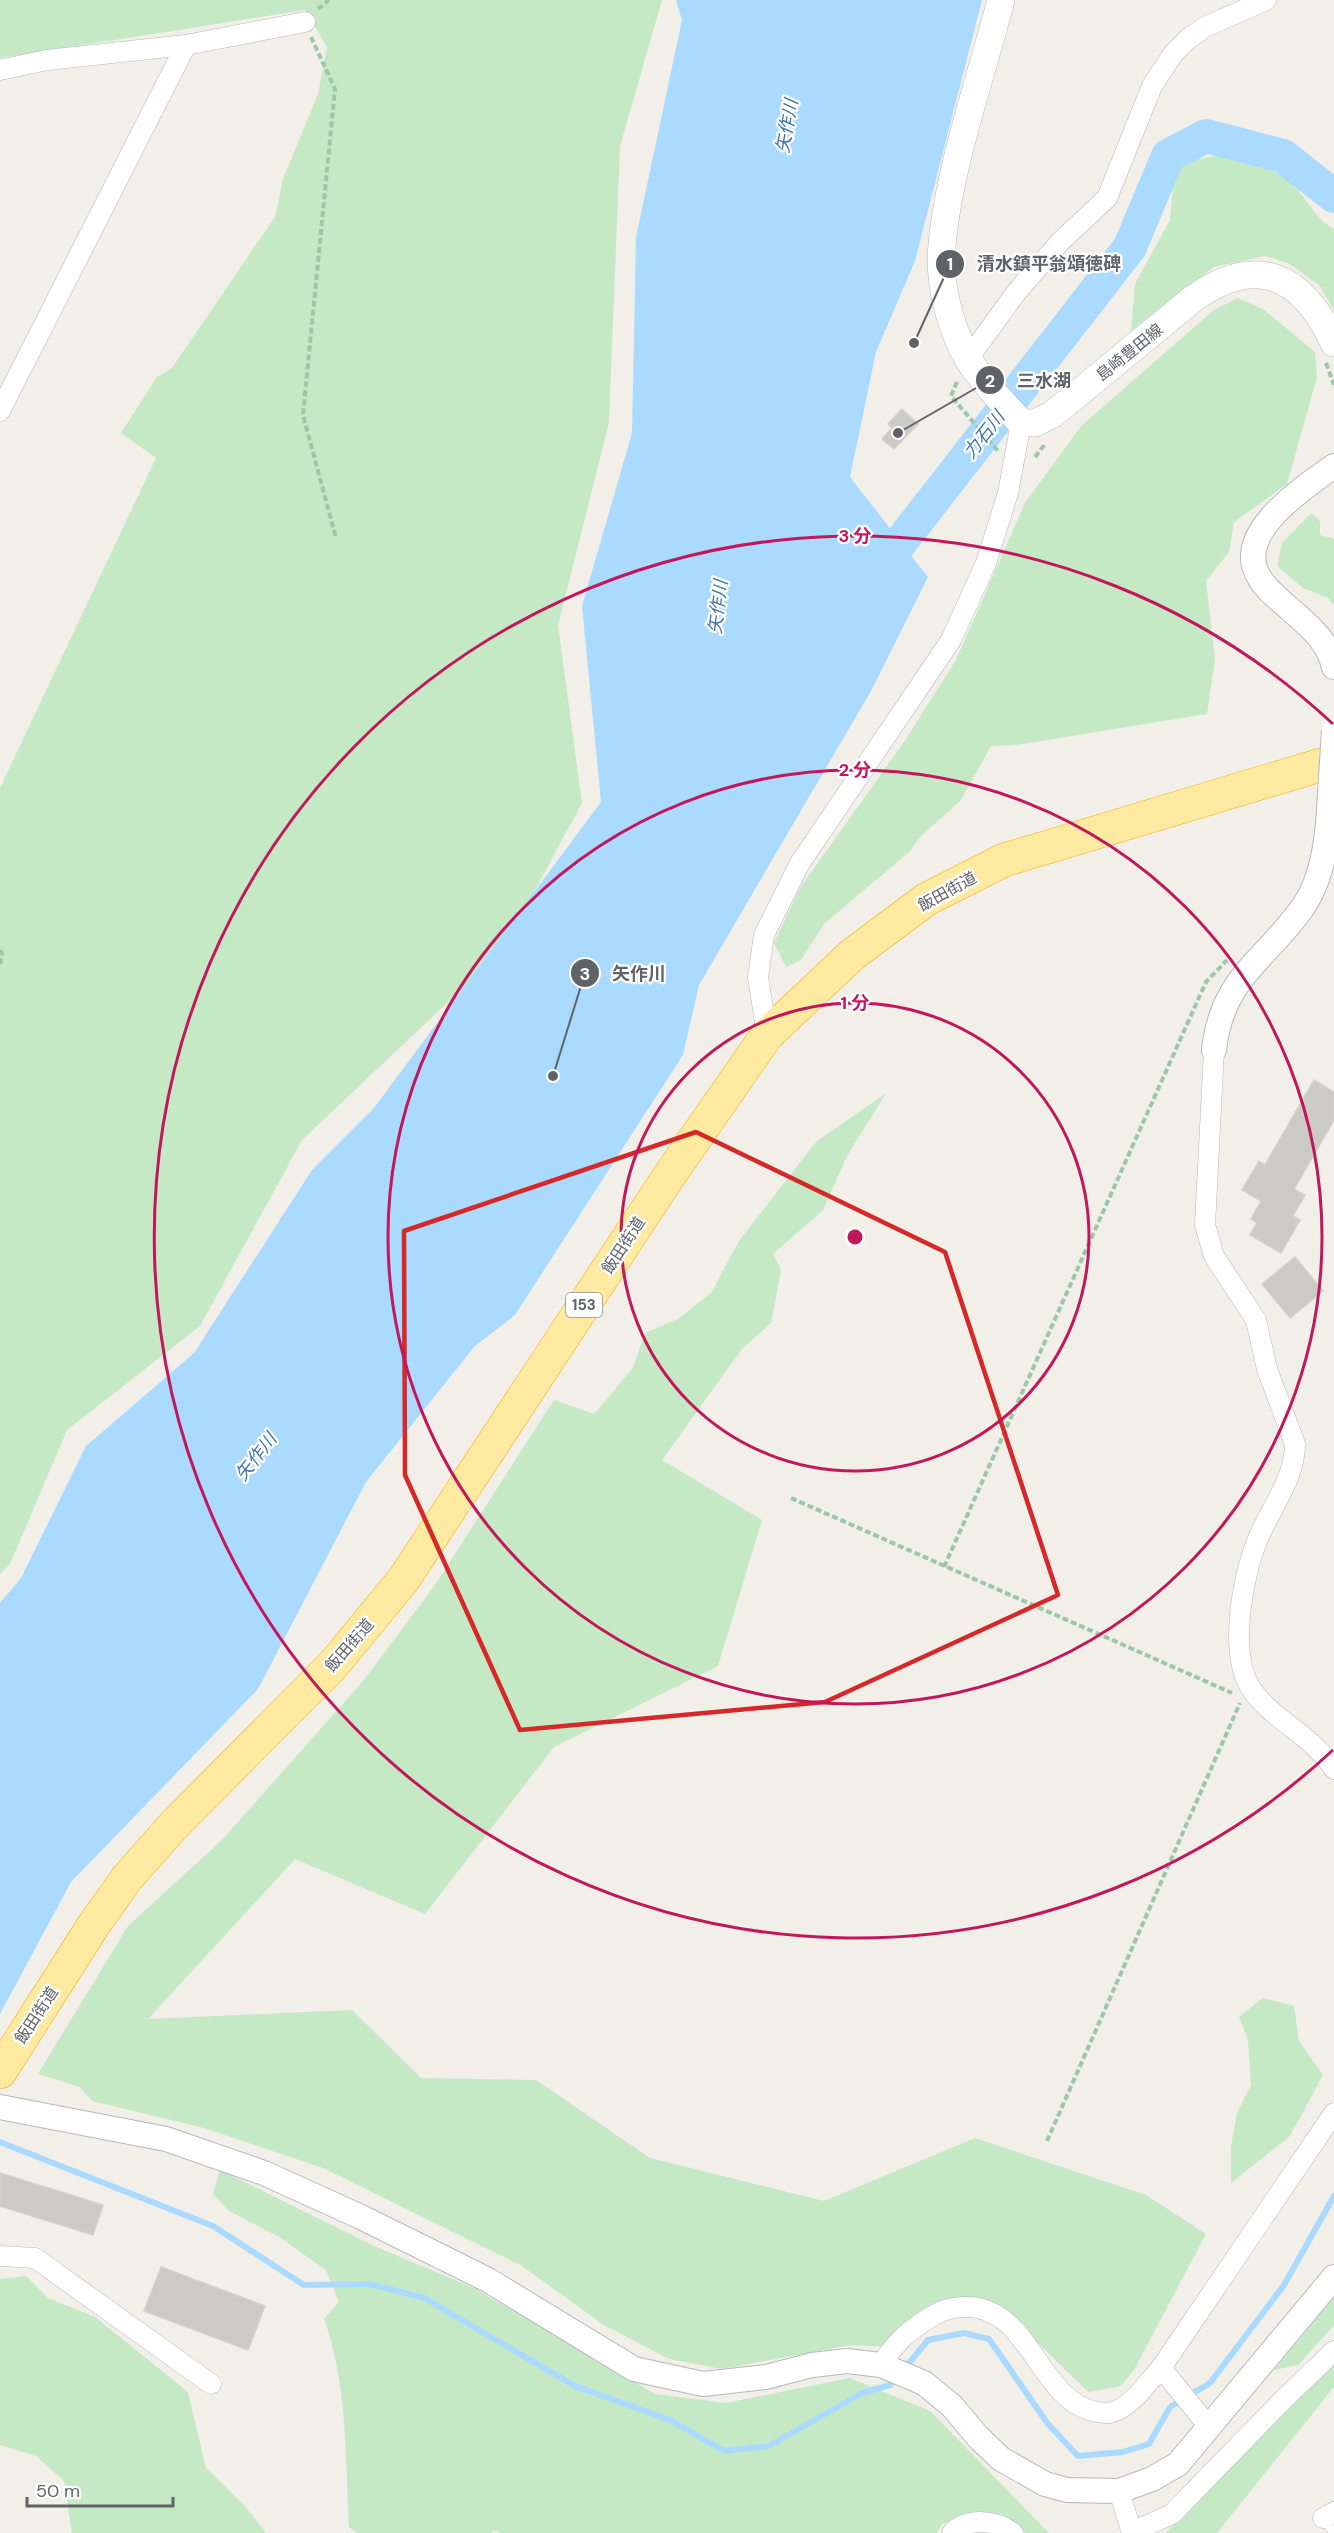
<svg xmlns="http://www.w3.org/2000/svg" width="1334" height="2533" viewBox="0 0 1334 2533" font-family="'DM Sans','Noto Sans JP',sans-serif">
	<rect width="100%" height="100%" fill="#f1efe8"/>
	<g fill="#c5e8c5">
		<path d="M0,0H662L620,146L609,422L558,625L582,803L502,951L302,1140L200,1326L67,1430L10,1564L0,1574V788L156,458L121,433L157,377L172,368L275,217L283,179L318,94L327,47L305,10L0,58Z"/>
		<path d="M1217,156C1242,162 1272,165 1292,184C1307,198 1315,219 1334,229V310L1320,286L1290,264L1265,256L1214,267L1131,331L1135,284L1170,220L1174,175L1186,161Z"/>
		<path d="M1238,298L1263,309L1315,352L1317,377L1287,484L1234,522L1229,552L1206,581L1215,659L1207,714L1016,745L991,746L961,800L921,836L909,852L824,924L801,960L786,967L774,943L800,888L906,739L956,660L1025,503L1081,426L1214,310Z"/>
		<path d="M1311,513L1320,521V535L1334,539V605L1328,598L1303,588L1277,566L1282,543Z"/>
		<path d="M886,1093L847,1156L823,1210L773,1254L781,1270L771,1323L742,1349L662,1460L762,1520L718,1666L554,1747L425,1914L295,1859L148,2019L352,2010L421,2078L536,2080L650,2158L824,2201L975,2138L1146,2195L1206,2234L1134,2370L1121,2386L1088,2392L1031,2336L994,2315L954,2317L886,2347L851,2345L722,2369L669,2359L604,2325L522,2266L323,2168L204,2128L92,2101L80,2087L38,2074L128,1926L222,1840L364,1680L435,1585L554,1400L594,1414L633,1368L645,1333L678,1319L711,1293L739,1241L816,1142Z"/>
		<path d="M1263,1998L1294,2006L1299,2041L1323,2075L1290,2136L1231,2183V2146L1237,2113L1251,2085L1248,2040L1239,2017Z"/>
		<path d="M220,2170L374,2246L474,2288L655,2394L726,2403L850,2378L930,2411L1049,2533H1025C1004,2506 970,2516 942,2524L937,2533H502L492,2530V2533H357L349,2527C345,2458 348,2384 324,2319L339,2302L326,2270L279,2237L229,2211L213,2194Z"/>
		<path d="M26,2276L48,2298L95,2317L188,2392L206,2468L244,2505L266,2533H72L64,2481L36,2456L0,2445V2279Z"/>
		<path d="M1334,2297V2325L1298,2365L1274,2370Z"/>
		<path d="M1334,2357V2387L1217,2533H1166Z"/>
	</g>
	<path fill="#aadaff" d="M676,0H982L915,261L876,352L850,477L928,577L871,691L699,985L683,1055L515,1315L475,1346L366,1482L258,1689L71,1882L0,2014V1603L21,1578L86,1446L194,1353L312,1170L374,1108L601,802L582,606L632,433L636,237L682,20Z"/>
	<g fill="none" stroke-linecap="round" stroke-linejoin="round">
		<g stroke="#aadaff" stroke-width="6">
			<path d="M0,2142L213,2226L304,2285L370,2284L424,2298L575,2386L670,2420L724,2451L769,2446L862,2393L890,2385L896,2378"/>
			<path d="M905,2368L928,2340L964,2333L989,2339L1048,2424L1078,2456L1123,2452L1149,2444L1170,2407L1210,2383L1284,2285L1334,2196"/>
		</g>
		<path stroke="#aadaff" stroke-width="34" d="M872,579L1130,247L1168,156L1206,136L1283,156L1334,196"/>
	</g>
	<g fill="#cccac5" stroke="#d6d1c6" stroke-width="1.5">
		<path d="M902,409L918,424L894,449L882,439L892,428L888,424Z"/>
		<path d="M1314,1080L1334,1092V1120L1294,1189L1305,1195L1293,1216L1300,1220L1281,1253L1250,1235L1257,1223L1251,1219L1261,1201L1242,1190L1259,1161L1265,1165Z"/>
		<path d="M1295,1257L1323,1291L1290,1318L1262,1284Z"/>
		<path d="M0,2173L103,2205L93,2235L0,2206Z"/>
		<path d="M161,2267L265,2306L248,2350L144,2311Z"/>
	</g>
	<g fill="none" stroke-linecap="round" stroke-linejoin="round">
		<g stroke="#b5b8bc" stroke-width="10">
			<path id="service" d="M1323,2518L1334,2533"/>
		</g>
		<g stroke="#b5b8bc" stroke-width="21">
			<g id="minor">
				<path d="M0,70L47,60L186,45L305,22"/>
				<path d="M968,359L1015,294L1061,241L1107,198L1152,86L1173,54L1188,39L1205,27L1266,0"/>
				<path d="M0,411L186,45"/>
				<path d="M767,1035L758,977L764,935L800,863L951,640L986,563L1008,493L1021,423"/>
				<path d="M1214,1050L1205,1225L1214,1256L1256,1320L1267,1369L1295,1444C1295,1477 1274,1503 1261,1532C1243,1569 1227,1654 1252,1690C1274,1721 1313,1736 1334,1769"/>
				<path d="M0,2256L35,2258L211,2384"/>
				<path d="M881,2365C896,2342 907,2332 929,2318C942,2310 949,2308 963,2307C1030,2303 1038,2402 1097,2412C1101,2412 1107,2414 1110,2413C1131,2408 1147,2383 1161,2368L1334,2113"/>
				<path d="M1161,2368L1210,2428"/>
				<path d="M1119,2491L1132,2533"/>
				<path d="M1323,2518L1334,2512"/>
				<path d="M1132,2532L1172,2514L1282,2401L1334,2351"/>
				<path d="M952,2533C967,2517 997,2520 1013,2533"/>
			</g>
		</g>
		<g stroke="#b5b8bc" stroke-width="26">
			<g id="tertiary">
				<path d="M1334,466C1305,487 1232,533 1259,577C1266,590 1280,600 1291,610C1310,627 1328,641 1334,667"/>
				<path d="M1214,1050C1222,977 1265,961 1303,907C1320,882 1325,853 1328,824"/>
				<path d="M0,2107L166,2139L264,2173L361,2217L488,2280L634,2369L703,2384L766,2377L812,2365L847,2361L881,2365L924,2383L952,2406L978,2437L1001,2459L1045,2484L1067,2490L1119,2491L1152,2479L1178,2464L1334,2277"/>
			</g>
		</g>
		<g stroke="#b6babf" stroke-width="28">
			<path id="secondary" d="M1001,0C981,77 949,167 942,245C938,281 950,328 968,359C982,382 1004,403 1021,423H1035L1053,414L1194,298C1258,253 1303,276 1334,343"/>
		</g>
		<g stroke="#f9ab00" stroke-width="34">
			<path id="trunk" d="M0,2072L93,1926L127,1878L174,1825L333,1665L404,1579L667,1179L767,1035L853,954L927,899L1004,860L1334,761"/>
		</g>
		<g stroke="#9cc7a9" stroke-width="4" stroke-dasharray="6 3" stroke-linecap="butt">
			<path d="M318,9L329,0"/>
			<path d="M311,37L335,89L303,415L336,538"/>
			<path d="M1326,363L1334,385"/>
			<path d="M957,382L951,396L998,451"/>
			<path d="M1035,457L1045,444"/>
			<path d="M0,950L2,954L0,965"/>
			<path d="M791,1498L1232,1693"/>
			<path d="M944,1567L1206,982L1227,960"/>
			<path d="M1047,2141L1240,1703"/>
		</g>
		<use href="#service" stroke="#fff" stroke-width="9"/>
		<use href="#minor" stroke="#fff" stroke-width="20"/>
		<use href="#tertiary" stroke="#fff" stroke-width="24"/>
		<use href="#secondary" stroke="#fff" stroke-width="27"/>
		<use href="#trunk" stroke="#feeaa1" stroke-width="33"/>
		<g stroke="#b5b8bc" stroke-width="26" stroke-linecap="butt">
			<path id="tertiary-bridge" d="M1328,824L1334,731"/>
		</g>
		<use href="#tertiary-bridge" stroke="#fff" stroke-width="24"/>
	</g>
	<path fill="none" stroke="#d62828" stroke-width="4.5" stroke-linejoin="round" d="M696,1132L945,1252L1058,1595L825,1702L520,1730L405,1475L404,1231Z"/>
	<g fill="none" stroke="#c2185b" stroke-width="3">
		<circle cx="855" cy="1237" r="234"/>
		<circle cx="855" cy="1237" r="467"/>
		<path d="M1333 1750A701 701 0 1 1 1333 724"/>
	</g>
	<g text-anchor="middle" stroke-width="4.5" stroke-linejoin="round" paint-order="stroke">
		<rect fill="#fff" stroke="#8f9295" stroke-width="1.5" x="566" y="1293" width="36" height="24" rx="4.5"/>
		<g font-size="15" font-weight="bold" fill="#5f6368">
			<text x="584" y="1310">153</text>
		</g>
		<g font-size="16" fill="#5f6368" stroke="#fff">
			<text transform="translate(1129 352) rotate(-39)" y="6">島崎豊田線</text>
			<text transform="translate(947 891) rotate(-29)" y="6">飯田街道</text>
			<text transform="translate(623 1245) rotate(-57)" y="6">飯田街道</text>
			<text transform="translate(349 1645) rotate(-49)" y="6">飯田街道</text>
			<text transform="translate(36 2015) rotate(-57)" y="6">飯田街道</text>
		</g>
		<g font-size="18" font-style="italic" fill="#4174aa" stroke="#fff">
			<text transform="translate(787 126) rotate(-80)" y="6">矢作川</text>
			<text transform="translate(984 435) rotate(-52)" y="6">力石川</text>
			<text transform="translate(718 607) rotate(-83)" y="6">矢作川</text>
			<text transform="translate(256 1457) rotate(-52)" y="6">矢作川</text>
		</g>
	</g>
	<circle cx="855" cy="1237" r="9" fill="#c2185b" stroke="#fff" stroke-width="3"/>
	<g font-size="18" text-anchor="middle" font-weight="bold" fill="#c2185b" stroke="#fff" stroke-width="4.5" stroke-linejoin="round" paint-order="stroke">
		<text x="855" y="542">3 分</text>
		<text x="855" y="776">2 分</text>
		<text x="855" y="1009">1 分</text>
	</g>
	<path fill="none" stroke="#5f6368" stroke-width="2" d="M914 343L950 264M898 433L990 380M553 1076L585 973"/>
	<g fill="#5f6368" stroke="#fff" stroke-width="2">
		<circle cx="914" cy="343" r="6"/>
		<circle cx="898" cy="433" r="6"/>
		<circle cx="553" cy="1076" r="6"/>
		<circle cx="950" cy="264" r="15"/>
		<circle cx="990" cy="380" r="15"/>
		<circle cx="585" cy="973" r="15"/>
	</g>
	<g font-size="18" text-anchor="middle" font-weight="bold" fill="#fff">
		<text x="950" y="270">1</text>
		<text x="990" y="387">2</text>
		<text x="585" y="980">3</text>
	</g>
	<g font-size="18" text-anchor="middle" font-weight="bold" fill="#5f6368" stroke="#fff" stroke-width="4.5" stroke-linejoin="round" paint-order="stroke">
		<text x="1049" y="270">清水鎮平翁頌徳碑</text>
		<text x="1044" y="387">三水湖</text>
		<text x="639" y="980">矢作川</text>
	</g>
	<path d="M27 2497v9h146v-9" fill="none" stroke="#5f6368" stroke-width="3"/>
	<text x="36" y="2497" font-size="18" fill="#5f6368" stroke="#ffffff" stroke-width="4.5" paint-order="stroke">50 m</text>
</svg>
